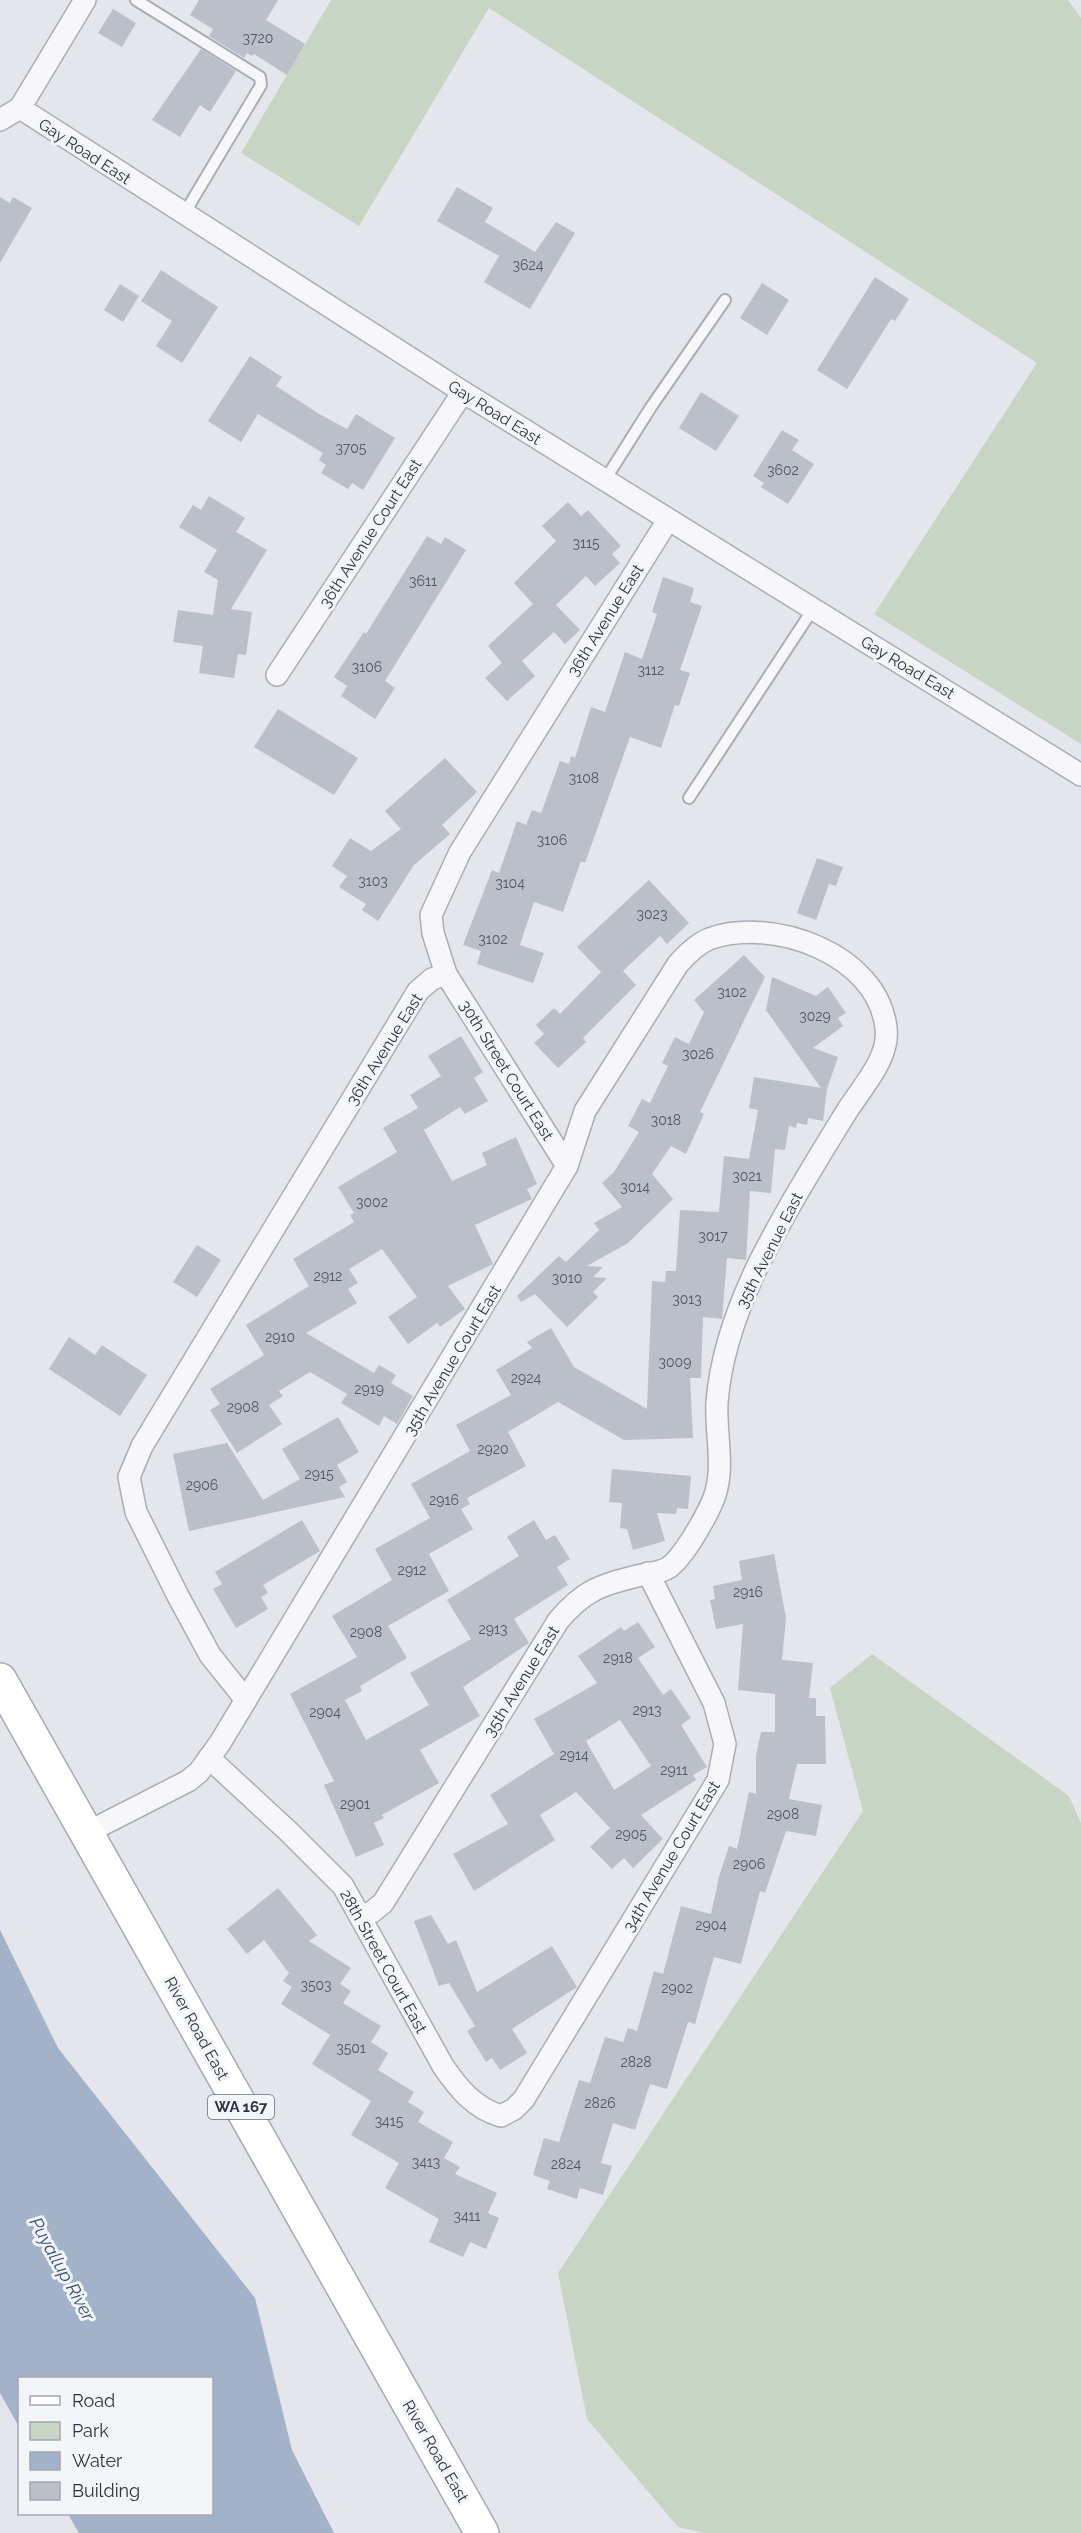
<svg xmlns="http://www.w3.org/2000/svg" width="1081" height="2533" viewBox="0 0 1081 2533" font-family="Raleway,sans-serif">
	<rect width="100%" height="100%" fill="#e4e6eb"/>
	<g fill="#c8d5c5">
		<path d="M331,0H1068L1081,18V744L874,614L1037,363L489,8L359,226L241,153Z"/>
		<path d="M872,1654L1069,1796L1081,1823V2533H704L678,2527L587,2419L558,2273L863,1811L830,1688Z"/>
	</g>
	<path fill="#a1b2c9" d="M0,1930L58,2048L255,2298L292,2450L334,2533H79L68,2514H212V2378H20L19,2427L0,2393Z"/>
	<g fill="#bbbfc8" fill-rule="evenodd">
		<path d="M199,0H278L266,20L305,44L287,75L254,54L252,56L247,53L244,58L209,36L213,29L190,15Z"/>
		<path d="M113,9L136,23L122,47L98,33Z"/>
		<path d="M201,49L236,71L210,112L200,105L180,137L152,120Z"/>
		<path d="M457,187L493,208L485,222L535,252L556,222L575,233L530,309L484,282L499,256L437,221Z"/>
		<path d="M0,197L10,203L13,197L32,208L0,263Z"/>
		<path d="M161,270L218,307L182,363L156,346L172,321L141,301Z"/>
		<path d="M875,277L909,299L895,321L891,319L847,389L817,370Z"/>
		<path d="M762,283L789,300L767,335L740,318Z"/>
		<path d="M120,284L139,296L123,322L104,310Z"/>
		<path d="M250,356L282,377L276,386L321,415L347,429L356,414L395,438L363,490L352,483L348,489L321,473L326,465L319,460L323,453L258,414L241,442L208,421Z"/>
		<path d="M701,392L739,416L716,451L679,428Z"/>
		<path d="M782,430L799,440L792,450L814,464L788,504L761,487L764,483L753,476Z"/>
		<path d="M209,496L245,518L236,532L267,550L231,609L252,612L246,655L238,654L234,678L199,673L203,646L173,642L178,610L213,615L218,580L204,572L217,550L179,527L193,505L201,510Z"/>
		<path d="M568,502L581,516L588,510L621,546L612,554L620,563L595,586L586,576L556,605L580,630L565,644L554,632L522,661L535,676L507,701L485,678L502,663L488,646L533,604L514,583L556,541L542,526Z"/>
		<path d="M427,536L441,544L445,537L466,550L385,681L395,688L375,719L341,696L347,686L334,677L364,632L366,634Z"/>
		<path d="M663,577L694,588L690,602L702,606L680,670L690,673L679,706L675,705L661,748L630,737L585,863L581,861L563,912L534,902L520,945L544,953L533,983L477,964L481,951L463,945L492,870L499,873L517,821L526,825L532,810L541,813L560,761L569,764L571,756L575,758L591,707L605,712L625,652L642,659L657,614L652,612Z"/>
		<path d="M278,709L358,758L334,795L254,747Z"/>
		<path d="M445,758L477,792L442,825L450,834L414,865L378,921L362,910L366,904L339,887L347,876L332,866L350,838L371,851L401,829L385,811Z"/>
		<path d="M817,858L843,867L836,886L829,884L816,920L797,913Z"/>
		<path d="M649,880L689,923L667,944L660,936L623,971L636,985L583,1038L586,1042L558,1068L534,1043L544,1034L536,1025L554,1008L560,1014L601,972L577,947Z"/>
		<path d="M744,955L765,977L700,1112L704,1114L686,1154L671,1146L652,1174L673,1199L628,1243L587,1266L603,1267L593,1277L607,1278L593,1292L598,1297L567,1327L535,1294L521,1302L517,1296L559,1256L566,1262L599,1230L594,1223L622,1207L602,1183L614,1172L639,1132L628,1126L642,1099L650,1103L668,1066L662,1063L675,1037L689,1044L704,1012L694,1000Z"/>
		<path d="M772,977L816,996L828,987L846,1013L838,1018L843,1026L813,1048L838,1057L827,1089L823,1121L808,1118L807,1125L797,1123L796,1128L789,1126L785,1150L775,1149L771,1193L750,1191L746,1260L727,1258L722,1319L703,1317L701,1378H690L693,1438L624,1440L558,1402L508,1432L526,1466L467,1498L470,1504L461,1509L473,1529L429,1554L449,1591L388,1626L407,1658L360,1686L362,1691L345,1700L366,1740L429,1705L410,1673L471,1639L447,1600L519,1556L507,1537L534,1520L546,1540L555,1535L570,1559L557,1567L568,1585L514,1619L529,1643L463,1687L480,1716L420,1750L439,1783L382,1815L384,1818L374,1823L384,1845L356,1857L324,1785L334,1781L290,1694L357,1657L332,1616L392,1580L375,1549L430,1518L411,1484L470,1451L456,1425L511,1395L496,1370L532,1348L527,1342L551,1328L574,1367L647,1409L652,1281L665,1282L666,1271H676L680,1210L719,1212L724,1156L749,1159L758,1110L749,1108L754,1077L821,1088L766,1010Z"/>
		<path d="M461,1036L483,1072L474,1078L488,1101L465,1114L460,1107L424,1130L452,1181L487,1165L482,1153L516,1137L537,1184L527,1189L532,1199L475,1225L493,1264L448,1286L465,1309L440,1327L437,1323L408,1344L388,1317L417,1297L382,1249L349,1269L358,1283L348,1289L357,1303L306,1333L374,1373L379,1365L396,1375L391,1383L413,1396L397,1424L384,1416L379,1426L341,1403L347,1394L310,1372L279,1391L283,1396L269,1405L282,1424L237,1453L210,1410L220,1404L210,1389L264,1355L246,1325L309,1286L293,1259L354,1222L350,1215L354,1213L338,1187L397,1152L383,1128L418,1108L410,1095L441,1076L428,1056Z"/>
		<path d="M197,1245L221,1260L197,1297L173,1282Z"/>
		<path d="M69,1337L95,1355L102,1345L147,1375L120,1416L49,1369Z"/>
		<path d="M338,1417L359,1452L337,1465L347,1482L339,1487L345,1497L189,1531L173,1454L227,1443L263,1500L300,1479L282,1449Z"/>
		<path d="M612,1469L691,1476L688,1509L677,1508L676,1514L657,1513L665,1541L633,1550L627,1529L620,1528L622,1503L609,1502Z"/>
		<path d="M302,1520L320,1551L263,1585L268,1593L261,1597L268,1609L236,1628L213,1589L222,1584L215,1572Z"/>
		<path d="M774,1554L786,1618L782,1660L813,1663L809,1698H816V1716H825L826,1764H797L789,1799L822,1805L816,1836L786,1831L765,1893L760,1891L741,1964L714,1957L695,2024L688,2022L667,2089L650,2084L635,2130L613,2123L601,2163L612,2166L603,2195L580,2188L577,2199L547,2189L550,2181L533,2175L544,2138L559,2142L579,2080L590,2083L605,2037L623,2042L628,2028L637,2031L654,1971L663,1974L681,1906L711,1914L719,1877L729,1846L737,1849L749,1792L756,1794V1756L761,1732H775V1694L738,1690L743,1624L716,1629L710,1600L715,1599L713,1586L742,1580L739,1561Z"/>
		<path d="M638,1622L655,1647L638,1658L663,1695L671,1689L691,1718L681,1725L707,1767L693,1775L696,1780L641,1815L663,1839L633,1868L624,1858L612,1869L590,1847L610,1828L576,1792L540,1815L555,1840L474,1891L453,1854L508,1824L490,1795L554,1754L534,1719L597,1683L578,1656L621,1627L624,1631ZM620,1720L651,1766L614,1790L586,1741Z"/>
		<path d="M278,1888L317,1935L309,1941L351,1968L340,1984L351,1991L343,2003L381,2026L371,2042L388,2053L378,2070L414,2092L408,2102L424,2112L418,2122L453,2142L444,2158L460,2167L455,2174L497,2193L488,2213L499,2218L486,2249L470,2242L463,2257L429,2242L439,2219L385,2188L399,2163L351,2135L371,2101L312,2064L330,2035L281,2004L292,1987L283,1981L289,1973L264,1940L247,1954L227,1929Z"/>
		<path d="M431,1915L448,1944L456,1940L477,1992L552,1946L577,1987L512,2029L527,2053L500,2070L492,2058L486,2062L467,2031L475,2026L449,1983L439,1986L414,1921Z"/>
	</g>
	<g fill="none" stroke-linecap="round" stroke-linejoin="round">
		<g stroke="#a9adb5" stroke-width="14">
			<g id="service">
				<path d="M136,0L260,77L261,85L184,214"/>
				<path d="M605,480L651,407L725,300"/>
				<path d="M689,798L813,609"/>
			</g>
		</g>
		<g stroke="#a9adb5" stroke-width="24">
			<g id="minor">
				<path d="M85,0L20,108L463,392L1081,775"/>
				<path d="M0,120L20,108"/>
				<path d="M277,675L463,392"/>
				<path d="M567,1166L446,974L433,933L431,915L460,852L668,520"/>
				<path d="M246,1700L210,1655L178,1596L136,1512L129,1477L142,1446L418,991L432,979L446,974"/>
				<path d="M209,1758L288,1831L343,1886L443,2066C458,2088 474,2108 501,2116L514,2109L524,2099L718,1780L725,1744L714,1703L648,1573"/>
				<path d="M86,1833L188,1781L199,1772L220,1743L567,1166L585,1111L678,964C687,954 697,944 709,939C772,916 878,954 886,1028C890,1058 862,1087 847,1111C834,1132 821,1153 808,1175C791,1203 775,1232 760,1261C738,1306 721,1352 717,1402C715,1437 727,1472 711,1505C704,1520 681,1562 666,1569C658,1573 646,1574 637,1576C600,1585 583,1591 558,1621L383,1903L372,1912L360,1916"/>
			</g>
		</g>
		<g stroke="#a4aab6" stroke-width="36">
			<path id="primary" d="M0,1680L482,2533"/>
		</g>
		<use href="#service" stroke="#f7f7f9" stroke-width="10"/>
		<use href="#minor" stroke="#f7f7f9" stroke-width="21"/>
		<use href="#primary" stroke="#fff" stroke-width="33"/>
	</g>
	<g text-anchor="middle" stroke-width="6" stroke-linejoin="round" paint-order="stroke">
		<g font-size="14" fill="#505664">
			<text x="258" y="43">3720</text>
			<text x="528" y="270">3624</text>
			<text x="351" y="453">3705</text>
			<text x="783" y="475">3602</text>
			<text x="586" y="548">3115</text>
			<text x="423" y="586">3611</text>
			<text x="367" y="672">3106</text>
			<text x="651" y="675">3112</text>
			<text x="584" y="783">3108</text>
			<text x="552" y="845">3106</text>
			<text x="373" y="886">3103</text>
			<text x="510" y="888">3104</text>
			<text x="652" y="919">3023</text>
			<text x="493" y="944">3102</text>
			<text x="732" y="997">3102</text>
			<text x="815" y="1021">3029</text>
			<text x="698" y="1059">3026</text>
			<text x="666" y="1125">3018</text>
			<text x="747" y="1181">3021</text>
			<text x="635" y="1192">3014</text>
			<text x="372" y="1207">3002</text>
			<text x="713" y="1241">3017</text>
			<text x="328" y="1281">2912</text>
			<text x="567" y="1283">3010</text>
			<text x="687" y="1304">3013</text>
			<text x="280" y="1342">2910</text>
			<text x="675" y="1367">3009</text>
			<text x="526" y="1383">2924</text>
			<text x="369" y="1394">2919</text>
			<text x="243" y="1412">2908</text>
			<text x="493" y="1454">2920</text>
			<text x="319" y="1479">2915</text>
			<text x="202" y="1490">2906</text>
			<text x="444" y="1505">2916</text>
			<text x="412" y="1575">2912</text>
			<text x="748" y="1597">2916</text>
			<text x="493" y="1634">2913</text>
			<text x="366" y="1637">2908</text>
			<text x="618" y="1663">2918</text>
			<text x="647" y="1715">2913</text>
			<text x="325" y="1717">2904</text>
			<text x="574" y="1760">2914</text>
			<text x="674" y="1775">2911</text>
			<text x="355" y="1809">2901</text>
			<text x="783" y="1819">2908</text>
			<text x="631" y="1839">2905</text>
			<text x="749" y="1869">2906</text>
			<text x="711" y="1930">2904</text>
			<text x="316" y="1990">3503</text>
			<text x="677" y="1993">2902</text>
			<text x="351" y="2053">3501</text>
			<text x="636" y="2067">2828</text>
			<text x="600" y="2108">2826</text>
			<text x="389" y="2126">3415</text>
			<text x="426" y="2167">3413</text>
			<text x="566" y="2169">2824</text>
			<text x="467" y="2221">3411</text>
		</g>
		<rect fill="#f4f5f8" stroke="#686d79" stroke-width="1.5" x="208" y="2095" width="66" height="24" rx="4.5"/>
		<g font-size="15" font-weight="bold" fill="#2c3343">
			<text x="241" y="2112">WA 167</text>
		</g>
		<g font-size="16" fill="#2c3343" stroke="#f4f5f8">
			<text transform="translate(85 151) rotate(33)" y="6">Gay Road East</text>
			<text transform="translate(495 412) rotate(32)" y="6">Gay Road East</text>
			<text transform="translate(370 533) rotate(-57)" y="6">36th Avenue Court East</text>
			<text transform="translate(605 620) rotate(-58)" y="6">36th Avenue East</text>
			<text transform="translate(908 667) rotate(31)" y="6">Gay Road East</text>
			<text transform="translate(384 1049) rotate(-58)" y="6">36th Avenue East</text>
			<text transform="translate(507 1070) rotate(58)" y="6">30th Street Court East</text>
			<text transform="translate(769 1250) rotate(-63)" y="6">35th Avenue East</text>
			<text transform="translate(452 1360) rotate(-59)" y="6">35th Avenue Court East</text>
			<text transform="translate(521 1681) rotate(-58)" y="6">35th Avenue East</text>
			<text transform="translate(671 1856) rotate(-59)" y="6">34th Avenue Court East</text>
			<text transform="translate(384 1961) rotate(61)" y="6">28th Street Court East</text>
			<text transform="translate(197 2028) rotate(61)" y="6">River Road East</text>
			<text transform="translate(436 2451) rotate(60)" y="6">River Road East</text>
		</g>
		<g font-size="18" font-style="italic" fill="#385075" stroke="#f4f5f8">
			<text transform="translate(62 2269) rotate(61)" y="6">Puyallup River</text>
		</g>
	</g>
	<rect x="18" y="2377" width="195" height="138" fill="#f4f5f8" stroke="#a4a7b0" stroke-width="1.5"/>
	<rect x="30" y="2396" width="30" height="9" fill="#ffffff" stroke="#a4a7b0" stroke-width="1.5"/>
	<text x="72" y="2407" font-size="18" fill="#2c3343">Road</text>
	<rect x="30" y="2422" width="30" height="18" fill="#c8d5c5" stroke="#a4a7b0" stroke-width="1.5"/>
	<text x="72" y="2437" font-size="18" fill="#2c3343">Park</text>
	<rect x="30" y="2452" width="30" height="18" fill="#a1b2c9" stroke="#a4a7b0" stroke-width="1.5"/>
	<text x="72" y="2467" font-size="18" fill="#2c3343">Water</text>
	<rect x="30" y="2482" width="30" height="18" fill="#bbbfc8" stroke="#a4a7b0" stroke-width="1.5"/>
	<text x="72" y="2497" font-size="18" fill="#2c3343">Building</text>
</svg>
